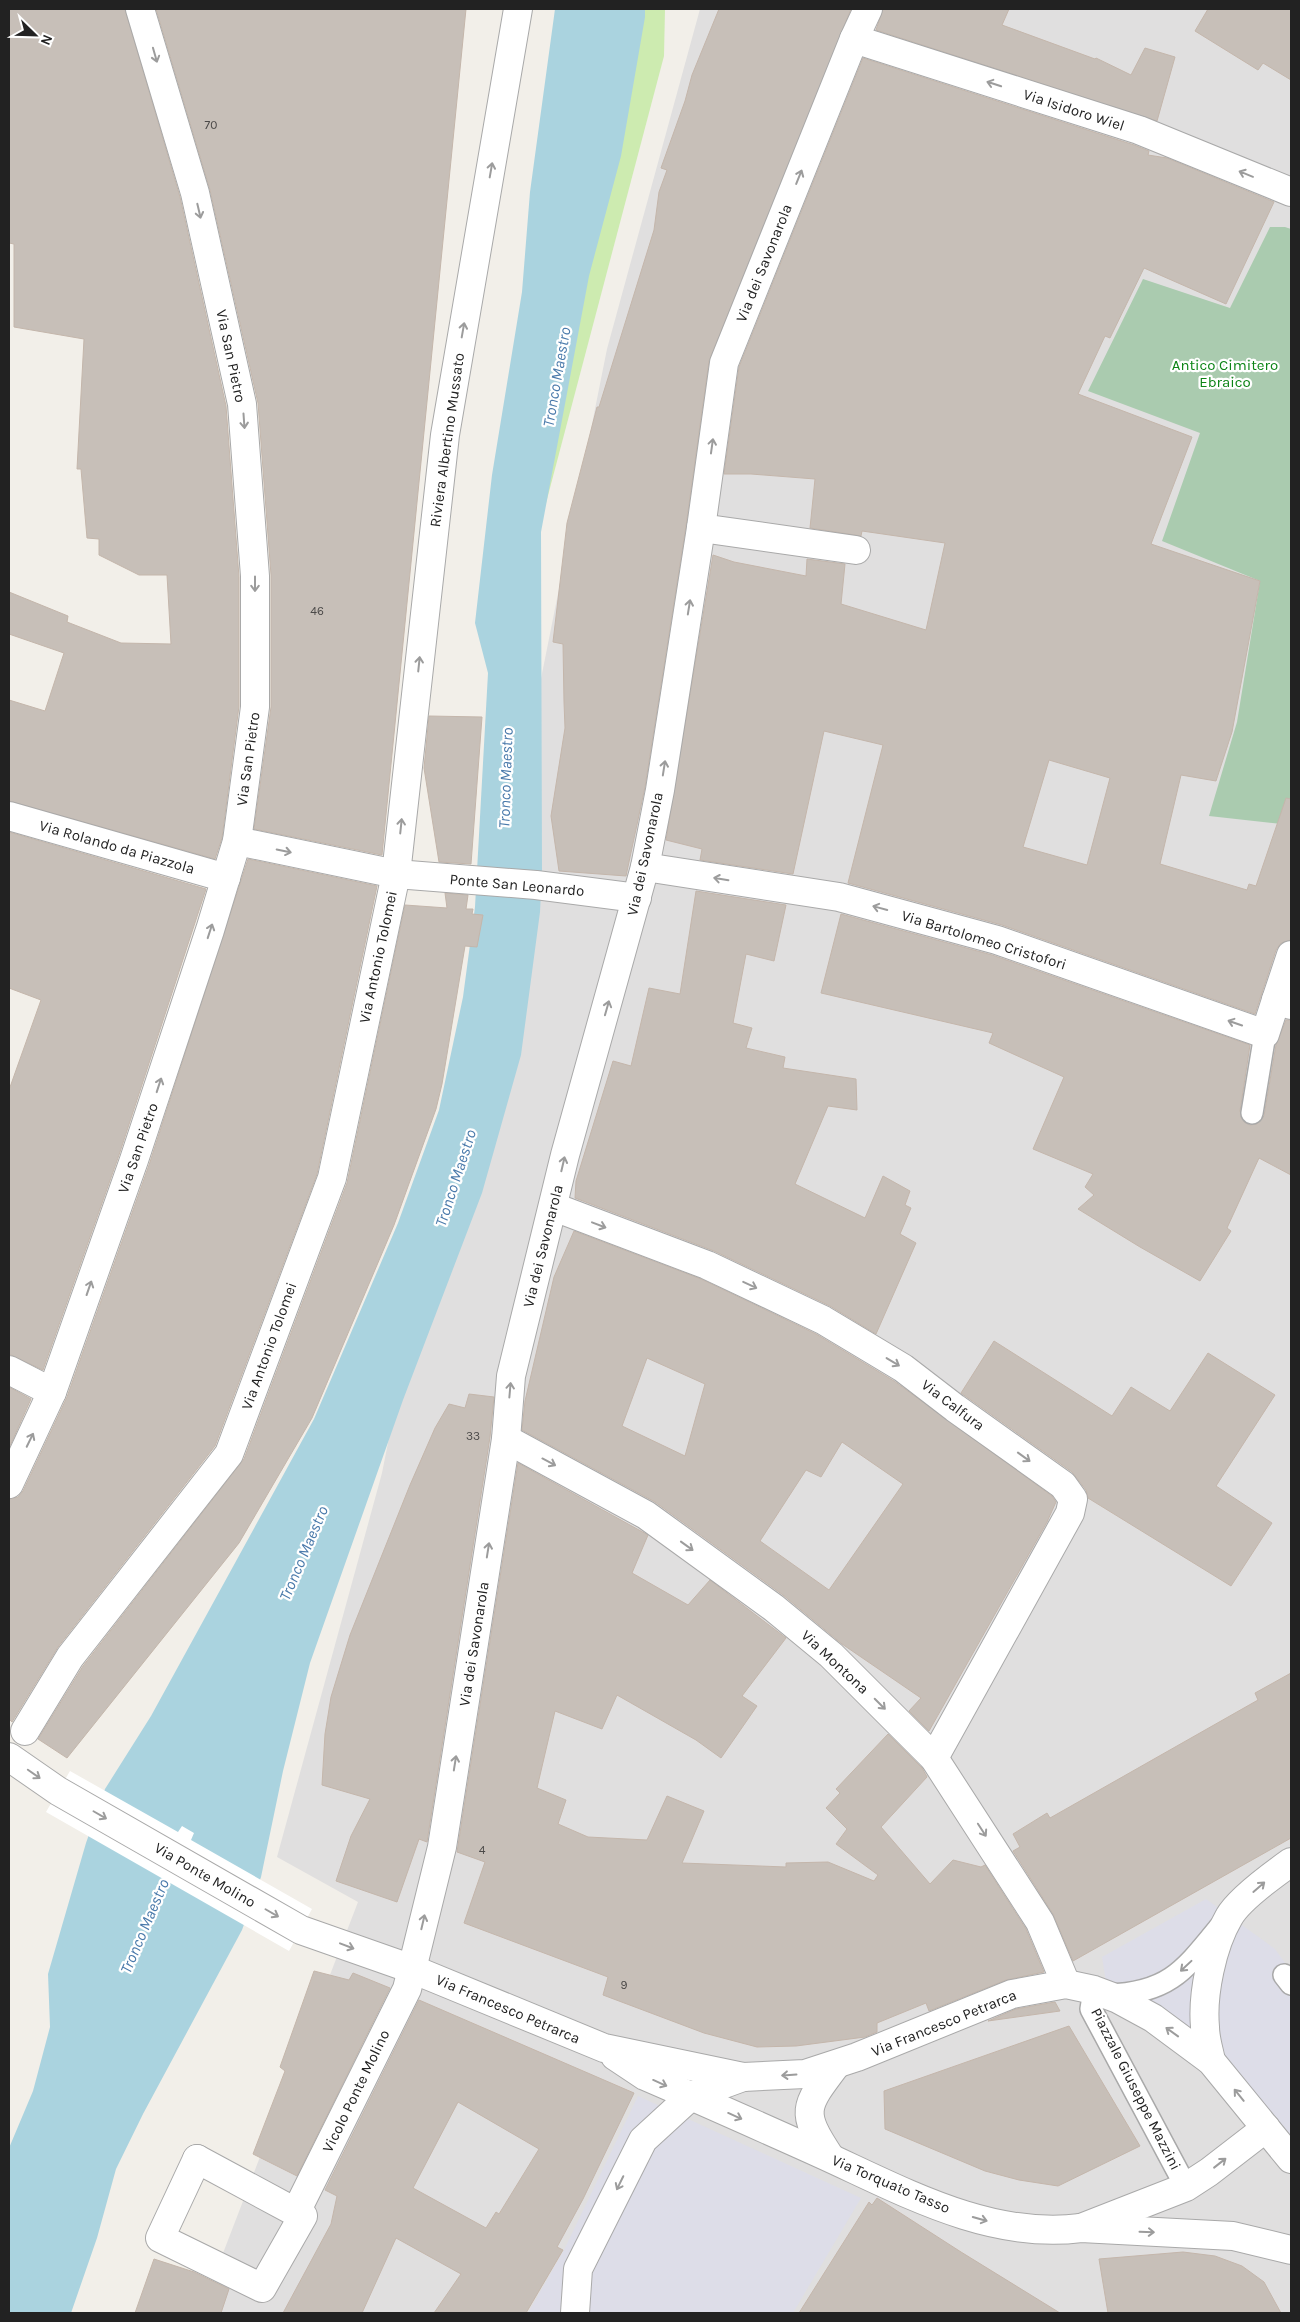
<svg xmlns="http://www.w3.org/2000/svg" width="1300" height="2322" viewBox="0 0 1300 2322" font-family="Karla,sans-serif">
	<rect width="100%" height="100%" fill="#f2efe9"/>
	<path fill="#e0dfdf" d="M700,9H1291V2313H200L358,1902L277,1857L382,1473L607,349Z"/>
	<path fill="#cdebb0" d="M616,9H665L664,56L527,575Z"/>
	<path fill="#aacbaf" d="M1270,227H1285L1291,229V825L1209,816L1237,722L1260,581L1162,541L1200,433L1088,391L1143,279L1230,308Z"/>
	<g fill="#dddde8">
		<path d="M1206,1899L1275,1949L1291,1971V2159L1211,2061L1108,1995L1102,1957Z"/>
		<path d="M638,2096L861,2198L793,2313H528L564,2250Z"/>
	</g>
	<path fill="#aad3df" d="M555,9H645V17L621,156L589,276L541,532L542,871L540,912L521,1055L482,1193L403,1400L310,1663L283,1771L261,1877L242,1930L143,2114L116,2169L97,2238L71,2313H9V2148L33,2091L50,2027L48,1974L86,1843L105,1789L151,1716L314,1419L398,1223L439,1110L463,997L475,907L488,673L475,623L492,475L522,292L530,192Z"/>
	<path fill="#fff" d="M70,1771L178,1832L182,1826L194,1833L191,1840L312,1909L289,1951L46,1812Z"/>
	<g fill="#c7bfb8" stroke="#c4b6ab" fill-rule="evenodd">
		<path d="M9,9H125L180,197L226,406L239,577V706L222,838L215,859L9,801V700L45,711L64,653L9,634V592L68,616L67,622L121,643L171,644L167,575H139L99,555V539L87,538L81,469H77L84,339L14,327V244L9,243Z"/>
		<path d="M156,9H466L382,855L254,829L271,707V575L258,403L210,190Z"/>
		<path d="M719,9H851L709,361L686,526L645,787L626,876L559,871L551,816L565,728L564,702L563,644L553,642L567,523L597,407H599L654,230L659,192L667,170L661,168L685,101L692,75Z"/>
		<path d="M883,9H1009L1002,25L1095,59L1096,58L1131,75L1145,48L1175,57L1157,121L876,30Z"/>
		<path d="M1208,9H1291V80L1263,63L1258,70L1195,31Z"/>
		<path d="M863,58L1134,145L1149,151L1148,155L1167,158L1274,202L1226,304L1144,268L1110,338L1105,336L1078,394L1192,437L1151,544L1260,581L1232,732L1216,781L1181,775L1160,864L1247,890L1249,884L1256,886L1286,798L1291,799V940L1281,943L1276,950L1255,1014L1002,925L848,883L883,745L824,731L793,874L700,860L702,849L666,840L713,555L734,562L806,576L807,559L845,564L841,604L926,630L945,543L862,531L861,536L810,528L815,479L751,474H724L739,367ZM1049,760L1110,778L1087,865L1023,847Z"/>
		<path d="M429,716L482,717L471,864L439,862L424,768Z"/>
		<path d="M9,832L206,889L119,1155L43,1370L9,1354V1090L41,1000L9,988Z"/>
		<path d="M248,859L377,886L317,1174L215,1446L58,1647L12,1722L9,1719V1499L18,1497L23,1491L67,1397L149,1165Z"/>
		<path d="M696,891L786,905L774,961L746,954L733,1023L752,1028L746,1048L785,1057L783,1068L856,1079L857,1110L828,1106L795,1184L865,1218L883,1176L910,1191L905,1205L911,1208L900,1234L916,1243L876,1334L830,1306L714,1251L575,1198L576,1181L613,1061L631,1066L649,988L680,994Z"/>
		<path d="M445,893L468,895L466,909H473L472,914L483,915L477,947L465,946L442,1084L436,1109L394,1225L312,1418L239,1543L67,1758L38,1739L83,1666L244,1459L347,1183L405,905L447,908Z"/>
		<path d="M841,914L992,955L1250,1045L1240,1111L1244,1122L1250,1125L1257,1124L1264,1116L1276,1045L1286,1020H1291V1175L1259,1158L1227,1228L1231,1231L1200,1281L1140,1247L1078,1209L1094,1195L1085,1187L1093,1174L1033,1149L1064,1077L989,1043L993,1033L821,993Z"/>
		<path d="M574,1231L701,1279L816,1334L894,1381L1052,1496L1056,1502L1047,1522L929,1731L909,1711L921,1698L842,1644L783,1595L655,1502L522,1430L525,1401L554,1277ZM647,1358L705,1384L685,1456L622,1426ZM842,1442L903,1484L829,1590L760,1541L806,1470L821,1477Z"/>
		<path d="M994,1341L1112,1416L1131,1387L1170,1411L1208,1353L1275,1395L1216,1486L1272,1523L1231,1586L1088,1498L1086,1490L1072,1472L961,1393Z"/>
		<path d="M9,1387L31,1399L9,1448Z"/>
		<path d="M469,1394L494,1397L490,1437L427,1842L419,1839L397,1902L336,1881L351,1836L370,1799L322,1785L325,1734L331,1697L350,1635L410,1485L435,1428L449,1404L465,1408Z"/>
		<path d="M518,1463L648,1535L632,1573L688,1605L710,1580L786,1638L742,1696L757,1706L721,1758L696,1740L617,1695L602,1729L555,1711L537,1788L566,1800L558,1824L588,1837L647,1840L667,1796L704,1811L682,1863L786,1867V1863L828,1862L874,1881L878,1875L836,1844L847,1829L826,1808L840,1793L836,1789L888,1734L922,1768L927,1777L881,1827L930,1884L953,1860L981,1867L985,1865L1026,1929L1044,1972L1006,1980L929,2011L926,2003L877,2023V2032L865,2037L796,2046L757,2047L704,2033L603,1995L608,1977L464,1923L485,1862L457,1852Z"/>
		<path d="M1291,1673V1838L1073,1961L1053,1914L1013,1851L1020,1847L1013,1834L1047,1813L1050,1818L1258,1700L1255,1693Z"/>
		<path d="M314,1971L349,1980L353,1973L390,1988L297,2176L253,2154L285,2071L280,2067Z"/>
		<path d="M419,2000L634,2093L583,2199L557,2247L563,2250L526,2313H434L461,2274L396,2238L362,2313H283L331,2224L337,2196L325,2190ZM458,2102L539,2149L499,2214L496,2212L486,2228L413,2188Z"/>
		<path d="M1055,2002L1060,2011L988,2021L1016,2009Z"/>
		<path d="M1069,2026L1140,2146L1058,2186L1019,2180L985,2171L885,2129L884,2091Z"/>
		<path d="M877,2198L961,2252L1060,2313H799L869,2202L872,2205Z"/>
		<path d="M1183,2252L1215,2256L1242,2266L1264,2282L1281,2313H1108L1099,2259Z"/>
		<path d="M154,2259L194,2272L229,2289L221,2313H135Z"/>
	</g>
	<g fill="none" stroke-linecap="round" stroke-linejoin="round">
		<g stroke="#a9a9a9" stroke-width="24">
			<g id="service">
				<path d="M1252,1113L1265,1034"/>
				<path d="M1284,1975L1291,1984"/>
				<path d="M1094,1990L1091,2009L1186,2187"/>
				<path d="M1108,1995C1168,1993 1184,1971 1219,1928"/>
			</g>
		</g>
		<g stroke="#a9a9a9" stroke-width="30">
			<path id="pedestrian" d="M197,2159L160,2238L262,2288L303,2216L299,2214"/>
		</g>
		<g stroke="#a9a9a9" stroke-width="30">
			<g id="minor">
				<path d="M854,39L1139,130L1291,192"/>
				<path d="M701,528L856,550"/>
				<path d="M9,816L226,878"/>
				<path d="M237,841L396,874L536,885L637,898"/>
				<path d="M645,867L839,897L997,940L1265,1034L1276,1000L1291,1005"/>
				<path d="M1276,1000L1291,955"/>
				<path d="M554,1207L707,1265L823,1320L903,1368L955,1408L1063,1485L1073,1499L1070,1513L934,1758"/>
				<path d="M9,1370L52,1392"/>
				<path d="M506,1439L646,1515L774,1608L831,1655L934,1758L1040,1922L1066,1984"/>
				<path d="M9,1484L52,1392L134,1160L210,930L237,841L255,707V576L242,404L195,193L140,9"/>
				<path d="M25,1731L70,1657L229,1454L332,1178L396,874L445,435L518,9"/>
				<path d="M197,2159L299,2214"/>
				<path d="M296,2212L407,1989L412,1969L442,1847L506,1439L511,1376L565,1155L645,867L660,790L701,528L724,363L854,39L868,9"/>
				<path d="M1081,2228L1186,2187L1209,2172L1266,2128"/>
				<path d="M575,2313L578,2269L643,2140L691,2096L743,2077"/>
			</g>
		</g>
		<g stroke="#a9a9a9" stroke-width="30">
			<g id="tertiary">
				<path d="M9,1757L58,1791L301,1930L412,1969L604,2048L743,2077L805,2074L857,2057L1012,1994L1066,1984L1094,1990L1118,1999L1153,2018L1211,2061L1291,2159"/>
				<path d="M615,2056L645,2076C703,2101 761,2127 819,2153C901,2190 988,2240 1081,2228L1233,2236L1291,2250"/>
				<path d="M1211,2061C1209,2050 1205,2039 1205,2027C1202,1994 1212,1946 1229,1917C1239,1899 1274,1874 1291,1862"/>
				<path d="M830,2157C800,2112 804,2107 836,2065"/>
			</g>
		</g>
		<use href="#service" stroke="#fff" stroke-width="21"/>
		<use href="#pedestrian" stroke="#fff" stroke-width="28"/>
		<use href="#minor" stroke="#fff" stroke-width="28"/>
		<use href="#tertiary" stroke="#fff" stroke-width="28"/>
	</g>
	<defs><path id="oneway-shaft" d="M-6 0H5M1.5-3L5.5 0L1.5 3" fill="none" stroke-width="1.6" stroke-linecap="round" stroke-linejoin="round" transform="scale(1.25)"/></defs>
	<g stroke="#9c9c9c">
		<use href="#oneway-shaft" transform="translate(155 55) rotate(74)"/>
		<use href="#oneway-shaft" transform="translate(994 84) rotate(-162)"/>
		<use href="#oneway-shaft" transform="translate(491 170) rotate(-80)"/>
		<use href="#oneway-shaft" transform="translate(1246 174) rotate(-158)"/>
		<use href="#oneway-shaft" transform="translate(799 177) rotate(-68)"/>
		<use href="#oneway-shaft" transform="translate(199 211) rotate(77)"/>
		<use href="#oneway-shaft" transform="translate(463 330) rotate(-80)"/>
		<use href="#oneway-shaft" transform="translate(244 421) rotate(86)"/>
		<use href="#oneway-shaft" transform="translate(712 446) rotate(-82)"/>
		<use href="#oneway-shaft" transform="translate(255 584) rotate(90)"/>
		<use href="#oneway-shaft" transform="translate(689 607) rotate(-81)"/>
		<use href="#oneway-shaft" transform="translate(419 664) rotate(-84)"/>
		<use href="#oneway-shaft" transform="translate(664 768) rotate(-81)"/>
		<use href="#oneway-shaft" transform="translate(401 826) rotate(-84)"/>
		<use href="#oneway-shaft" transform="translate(284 851) rotate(12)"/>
		<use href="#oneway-shaft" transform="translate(721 879) rotate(-171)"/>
		<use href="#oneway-shaft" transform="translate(880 908) rotate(-165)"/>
		<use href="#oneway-shaft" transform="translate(210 931) rotate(-72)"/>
		<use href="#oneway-shaft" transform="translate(607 1008) rotate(-74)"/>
		<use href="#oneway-shaft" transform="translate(1235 1023) rotate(-161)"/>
		<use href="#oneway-shaft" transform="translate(159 1085) rotate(-72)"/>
		<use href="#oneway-shaft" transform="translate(563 1164) rotate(-77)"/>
		<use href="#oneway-shaft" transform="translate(599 1225) rotate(21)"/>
		<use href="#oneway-shaft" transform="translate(750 1285) rotate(25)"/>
		<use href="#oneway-shaft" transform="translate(89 1288) rotate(-71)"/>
		<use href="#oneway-shaft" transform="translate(893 1362) rotate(31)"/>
		<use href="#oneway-shaft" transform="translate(510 1390) rotate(-85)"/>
		<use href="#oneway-shaft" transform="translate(30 1440) rotate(-64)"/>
		<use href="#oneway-shaft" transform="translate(1024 1457) rotate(36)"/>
		<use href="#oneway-shaft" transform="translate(549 1462) rotate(28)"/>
		<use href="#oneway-shaft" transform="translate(687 1546) rotate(36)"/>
		<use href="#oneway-shaft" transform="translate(488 1550) rotate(-81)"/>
		<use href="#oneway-shaft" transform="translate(880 1704) rotate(45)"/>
		<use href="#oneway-shaft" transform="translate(455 1763) rotate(-81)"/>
		<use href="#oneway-shaft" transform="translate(34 1774) rotate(35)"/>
		<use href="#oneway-shaft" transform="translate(100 1815) rotate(30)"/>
		<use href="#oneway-shaft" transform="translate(982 1830) rotate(57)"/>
		<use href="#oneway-shaft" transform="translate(1259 1887) rotate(-41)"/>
		<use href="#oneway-shaft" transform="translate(272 1913) rotate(30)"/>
		<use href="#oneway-shaft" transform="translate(423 1922) rotate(-77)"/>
		<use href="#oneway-shaft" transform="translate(347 1946) rotate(21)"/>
		<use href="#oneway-shaft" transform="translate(1186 1966) rotate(137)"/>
		<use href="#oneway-shaft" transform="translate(1172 2032) rotate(-144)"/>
		<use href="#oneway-shaft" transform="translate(789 2075) rotate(176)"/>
		<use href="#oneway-shaft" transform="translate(660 2083) rotate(24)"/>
		<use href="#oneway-shaft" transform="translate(1239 2095) rotate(-129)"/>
		<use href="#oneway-shaft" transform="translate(735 2116) rotate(24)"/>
		<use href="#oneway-shaft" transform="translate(1220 2163) rotate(-38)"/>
		<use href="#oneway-shaft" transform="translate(620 2183) rotate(116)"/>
		<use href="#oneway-shaft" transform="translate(980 2219) rotate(16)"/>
		<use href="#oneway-shaft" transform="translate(1147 2232) rotate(2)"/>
	</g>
	<g text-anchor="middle" stroke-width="4.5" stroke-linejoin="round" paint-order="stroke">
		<g font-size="12" fill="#4b4948">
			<text x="211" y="129">70</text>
			<text x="317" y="615">46</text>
			<text x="473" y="1440">33</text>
			<text x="482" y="1854">4</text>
			<text x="624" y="1989">9</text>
		</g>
		<g font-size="15" fill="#222" stroke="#fff">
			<text transform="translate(1074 110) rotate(18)" y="5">Via Isidoro Wiel</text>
			<text transform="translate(764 263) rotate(-68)" y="5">Via dei Savonarola</text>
			<text transform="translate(231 356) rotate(78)" y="5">Via San Pietro</text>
			<text transform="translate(447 440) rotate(-82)" y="5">Riviera Albertino Mussato</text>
			<text transform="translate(248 759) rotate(-82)" y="5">Via San Pietro</text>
			<text transform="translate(117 847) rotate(16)" y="5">Via Rolando da Piazzola</text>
			<text transform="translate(645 854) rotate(-78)" y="5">Via dei Savonarola</text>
			<text transform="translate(517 885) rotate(5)" y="5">Ponte San Leonardo</text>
			<text transform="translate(984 940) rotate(17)" y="5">Via Bartolomeo Cristofori</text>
			<text transform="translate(378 957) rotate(-78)" y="5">Via Antonio Tolomei</text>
			<text transform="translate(138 1148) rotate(-71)" y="5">Via San Pietro</text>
			<text transform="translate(543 1246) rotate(-76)" y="5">Via dei Savonarola</text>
			<text transform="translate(269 1346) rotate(-70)" y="5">Via Antonio Tolomei</text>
			<text transform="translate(953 1405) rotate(37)" y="5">Via Calfura</text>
			<text transform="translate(474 1644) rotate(-81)" y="5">Via dei Savonarola</text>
			<text transform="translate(835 1662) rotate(43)" y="5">Via Montona</text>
			<text transform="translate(205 1875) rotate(30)" y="5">Via Ponte Molino</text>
			<text transform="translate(508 2009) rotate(23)" y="5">Via Francesco Petrarca</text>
			<text transform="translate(944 2023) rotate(-22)" y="5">Via Francesco Petrarca</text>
			<text transform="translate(1136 2089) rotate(63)" y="5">Piazzale Giuseppe Mazzini</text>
			<text transform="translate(356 2091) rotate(-64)" y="5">Vicolo Ponte Molino</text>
			<text transform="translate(891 2184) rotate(23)" y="5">Via Torquato Tasso</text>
		</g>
		<g font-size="15" fill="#0c8416" stroke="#fff">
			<text x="1225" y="370">Antico Cimitero<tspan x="1225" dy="17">Ebraico</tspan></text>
		</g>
		<g font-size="16" font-style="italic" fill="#4a7aab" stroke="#fff">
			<text transform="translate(556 377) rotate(-80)" y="6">Tronco Maestro</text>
			<text transform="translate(505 778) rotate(-88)" y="6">Tronco Maestro</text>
			<text transform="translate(455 1178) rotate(-72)" y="6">Tronco Maestro</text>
			<text transform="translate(303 1553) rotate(-67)" y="6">Tronco Maestro</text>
			<text transform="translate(144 1926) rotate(-67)" y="6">Tronco Maestro</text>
		</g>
	</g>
	<rect width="1300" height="2322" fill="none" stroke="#222222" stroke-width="20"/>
	<g transform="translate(35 35) rotate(113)" stroke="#ffffff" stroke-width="4" paint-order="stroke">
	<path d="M0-4L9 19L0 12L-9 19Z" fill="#222222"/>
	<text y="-8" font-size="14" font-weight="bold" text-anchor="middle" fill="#222222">N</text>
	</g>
</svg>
